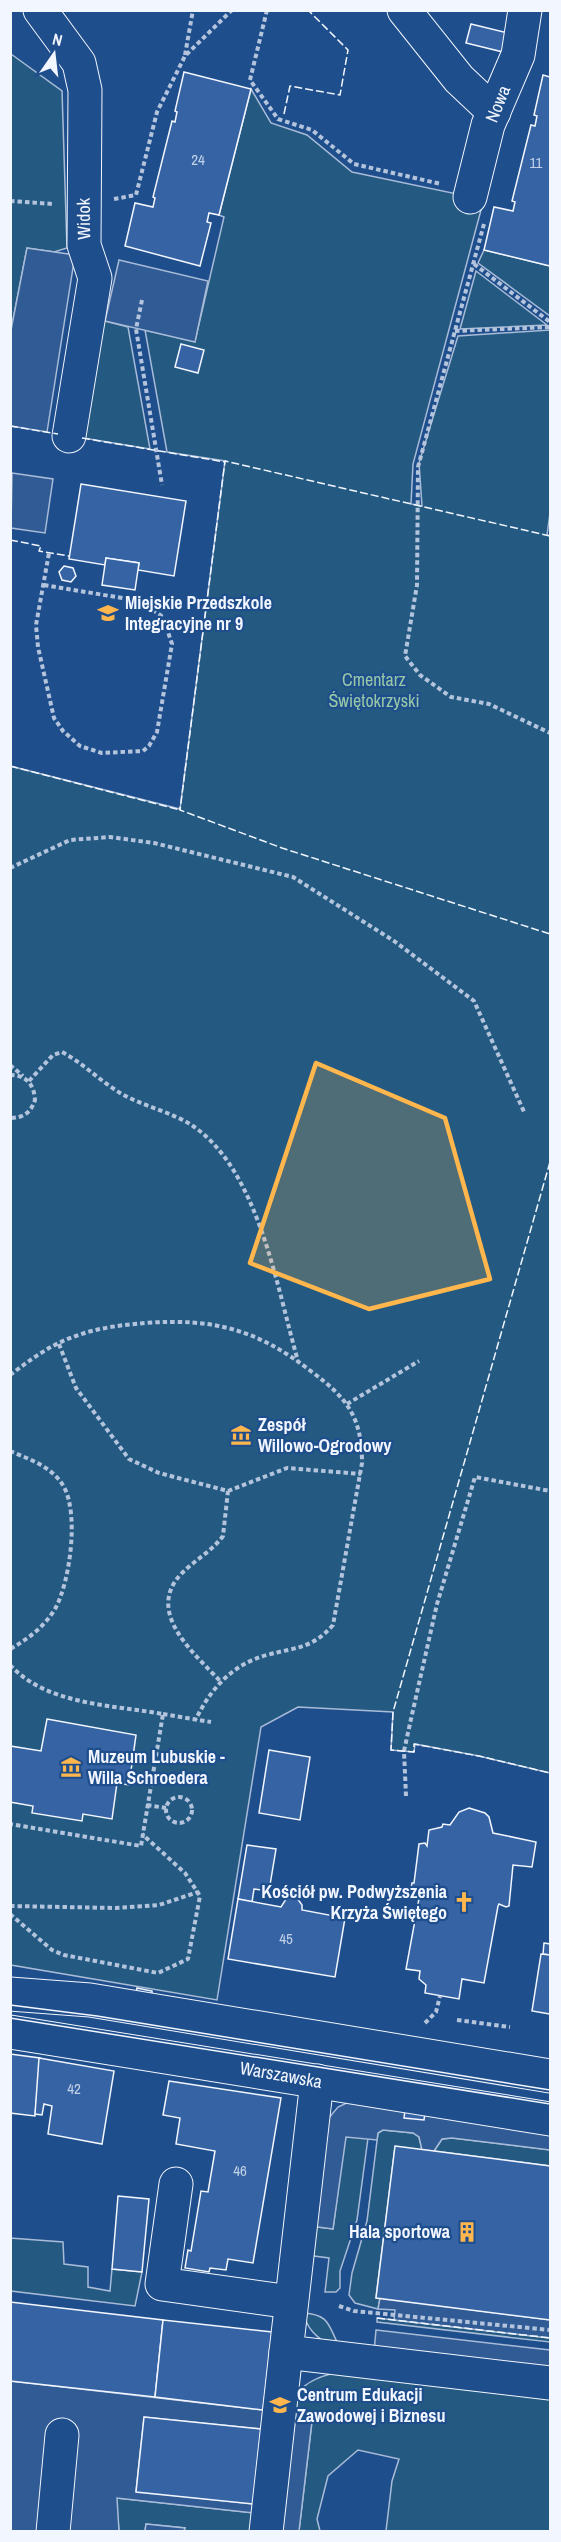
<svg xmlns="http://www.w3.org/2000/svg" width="561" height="2542" viewBox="0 0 561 2542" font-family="'Archivo Narrow',sans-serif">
	<rect width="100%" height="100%" fill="#1f4e8c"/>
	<g fill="#245a82" stroke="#a8bbd7" stroke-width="1.5">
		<path d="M11,54L62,91L67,248L54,252L27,248L11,330Z"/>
		<path d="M251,89L271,123L307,135L352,172L462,195L460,205L481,210L413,464L411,504L422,506L419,463L458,336L550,330V513L547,535L550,536V1773L479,1756L415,1744L414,1752L391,1750L393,1712L298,1707L261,1727L217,2000L11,1965L10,766L180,809L225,461L167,452L145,330L195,341L224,217L219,215Z"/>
		<path d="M484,250L550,266V316L478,263Z"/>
		<path d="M476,271L547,325L460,329Z"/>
		<path d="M105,321L128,327L150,449L77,437L93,338Z"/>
		<path d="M383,2130L413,2133L419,2137L422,2150L395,2147L376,2297L380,2298L378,2309L355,2303L349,2295L352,2273L367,2221L378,2133Z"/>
		<path d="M351,2136L368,2138L357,2220L340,2271V2288L336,2292H325L329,2258L306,2255L310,2226L333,2229L344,2144L346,2137Z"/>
		<path d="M452,2138L550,2150V2166L434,2151L442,2139Z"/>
		<path d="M10,2238L63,2242L64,2264L88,2267V2287L110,2291L112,2269L142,2272L135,2306L11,2291Z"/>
		<path d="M304,2313C329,2315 328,2324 338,2344L328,2345C316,2336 306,2328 304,2313Z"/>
		<path d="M377,2318L550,2338V2342L377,2322Z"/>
		<path d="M340,2372L550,2396V2531H386L392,2481L399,2459L358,2450L328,2476L317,2519L320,2531H299L313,2413L290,2410C295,2385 317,2376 340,2372Z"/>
		<path d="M116,2498L254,2513V2521L249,2531H184L185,2528L146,2524L145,2531H119Z"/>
	</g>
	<g fill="#305b95" stroke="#a8bbd7" stroke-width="1.5">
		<path d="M27,248L75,255L47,432L11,426V330Z"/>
		<path d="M119,260L208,281L195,342L105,321Z"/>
		<path d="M12,473L53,479L45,533L11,528Z"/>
		<path d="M351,2101L550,2127V2150L452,2138L442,2139L434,2151L422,2150L419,2137L413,2133L383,2130L378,2133L377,2140L346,2137L333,2229L310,2226L328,2119L338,2107Z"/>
		<path d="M380,2298L550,2320V2338L394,2320L395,2310L378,2309Z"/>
		<path d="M376,2330L550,2350V2373L374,2352Z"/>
		<path d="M11,2381L263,2410L261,2429L144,2417L136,2491L253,2504L254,2513L117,2498L119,2531L11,2532Z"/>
		<path d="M290,2410L313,2413L299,2531L276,2532Z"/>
		<path d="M146,2524L185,2528L184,2531H145Z"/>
	</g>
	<g fill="#3563a3" stroke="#f2f6ff" stroke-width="1.5">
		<path d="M471,24L508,33L503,52L466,43Z"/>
		<path d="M184,72L251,89L219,215L209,213L207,222L211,223L200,266L125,246L135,203L153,207L155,198L153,197L172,121L175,122L177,112L175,111Z"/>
		<path d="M543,75L550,77V266L484,250L494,207L513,211L515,202L512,201L531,125L535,126L537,116L534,115Z"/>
		<path d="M181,344L204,350L198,373L175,367Z"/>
		<path d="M81,484L186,501L174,576L138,570L139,563L106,558L105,565L69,559Z"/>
		<path d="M106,558L139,563L135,590L102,585Z"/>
		<path d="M64,566L73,568L76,576L71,582L62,580L59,572Z"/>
		<path d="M47,1719L136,1735L129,1785L117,1783L112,1819L83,1814L82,1821L32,1813L33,1806L10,1802V1746L41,1751Z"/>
		<path d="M269,1750L310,1757L300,1820L259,1813Z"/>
		<path d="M469,1808L485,1813L489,1817L493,1833L536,1842L532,1867L513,1865L509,1906L506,1907L499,1904L498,1906L484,1983L462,1979L459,1999L425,1993L426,1985L419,1979L420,1971L406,1969L420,1893V1891H412L411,1888L412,1883H414L419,1844L425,1843L427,1846L429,1830L442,1827L443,1824L450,1825L459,1812Z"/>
		<path d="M247,1845L276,1849L269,1891L254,1889L252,1902L238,1899Z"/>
		<path d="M288,1896L297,1898L302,1905V1910L345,1918L335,1977L228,1959L238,1899L281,1907Z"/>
		<path d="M544,1943L550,1944V1955L543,1954Z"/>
		<path d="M541,1954L550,1955V2014L532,2011Z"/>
		<path d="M137,1988L152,1991V1996L136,1993Z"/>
		<path d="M10,2054L40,2058L35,2116L10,2113Z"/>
		<path d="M39,2058L114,2071L102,2144L48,2134L52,2106L44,2104L42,2115L35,2114Z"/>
		<path d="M169,2081L281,2098L253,2263L228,2259L226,2270L210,2268L209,2272L185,2268L188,2250L191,2251L201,2191L208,2192L215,2151L176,2144L180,2118L163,2115Z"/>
		<path d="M405,2110L425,2113L424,2120L404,2118Z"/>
		<path d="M395,2146L550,2166V2320L376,2298Z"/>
		<path d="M118,2196L149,2199L142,2272L112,2269Z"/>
		<path d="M10,2302L163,2320L155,2397L10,2381Z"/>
		<path d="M163,2320L272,2332L263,2410L155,2397Z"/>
		<path d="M144,2417L261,2429L253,2504L136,2492Z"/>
	</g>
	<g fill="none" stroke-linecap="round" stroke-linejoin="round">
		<g stroke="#f2f6ff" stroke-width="35">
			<g id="minor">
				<path d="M40,10L79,63L85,90L84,245L95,278L69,436"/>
				<path d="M404,10L459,79L494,112"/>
				<path d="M470,197L488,125L518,55L525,10"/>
				<path d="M317,2081L286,2352L550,2383"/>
				<path d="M176,2184L162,2284L291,2302"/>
				<path d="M53,2532L62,2435"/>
				<path d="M266,2532L286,2352"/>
			</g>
		</g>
		<g stroke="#f2f6ff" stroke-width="35">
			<g id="major">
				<path d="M10,1994L90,2000L550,2076"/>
				<path d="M10,2032L550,2119"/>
			</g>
		</g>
		<g stroke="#b3c4dc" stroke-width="4" stroke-dasharray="4.5 3" stroke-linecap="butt">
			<path d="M267,10L250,80L278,119L312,130L354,164L441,184"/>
			<path d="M185,55L193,10"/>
			<path d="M114,199L136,195L157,112L185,56L232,10"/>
			<path d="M10,201L53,204"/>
			<path d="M484,224L418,467L417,585L405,656L420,675L451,697L489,704L550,733"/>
			<path d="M474,264L550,322"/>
			<path d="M142,300L136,329L162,485"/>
			<path d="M455,331L550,327"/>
			<path d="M44,585L140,601L163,617L172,644L157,732L149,746L143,751L102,753L80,746L63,731L54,718L38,647L36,625L49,553"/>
			<path d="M10,868L70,840L110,837L154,843L293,877L394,941L474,1001L525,1114"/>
			<path d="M10,1065L23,1076"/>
			<path d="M10,1075C26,1075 34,1084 35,1100C31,1112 24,1118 10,1118"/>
			<path d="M29,1081L53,1055L62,1052C83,1063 101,1082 122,1094C145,1107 172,1112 193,1126C259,1171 277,1289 298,1361"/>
			<path d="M59,1344L76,1388L129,1459L159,1473L228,1491L223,1536C212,1551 195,1560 182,1573C144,1612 194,1653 220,1681"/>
			<path d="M10,1375C30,1360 50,1345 73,1337C96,1328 121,1325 145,1323C213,1318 257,1329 312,1372C347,1398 362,1417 362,1463L333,1625C312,1649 296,1647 267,1655C233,1664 211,1688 196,1719"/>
			<path d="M347,1404L419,1361"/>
			<path d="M10,1451C29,1459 53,1467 64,1487C79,1515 70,1582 55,1609C44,1627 28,1639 10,1649"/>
			<path d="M228,1491L287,1468L361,1474"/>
			<path d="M10,1665C47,1705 112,1705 163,1714L141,1846L10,1824"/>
			<path d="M163,1714L211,1722"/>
			<path d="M406,1796L404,1751L411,1719L437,1604L475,1477L550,1491"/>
			<circle cx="179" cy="1810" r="13"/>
			<path d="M147,1805L166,1808"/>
			<path d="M10,1906L116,1908L159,1905L198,1892"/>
			<path d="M10,1914L52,1950L64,1955L158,1973L188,1959L200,1896L185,1873L142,1834"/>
			<path d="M457,2020L510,2027"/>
			<path d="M425,2023L436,2012L440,1996"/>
			<path d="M339,2306L354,2311L550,2330"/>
		</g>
		<use href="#minor" stroke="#1f4e8c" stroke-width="33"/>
		<use href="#major" stroke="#1f4e8c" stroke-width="33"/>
		<g stroke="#f2f6ff" stroke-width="1.5">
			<path d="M10,2005L97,2016L550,2090"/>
			<path d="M10,2018L550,2104"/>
		</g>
		<g stroke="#f2f6ff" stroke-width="1.5" stroke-dasharray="8 3" stroke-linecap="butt">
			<path d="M284,114L290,86L340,95L348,50L308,10"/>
			<path d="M10,426L58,434"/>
			<path d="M82,438L225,462"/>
			<path d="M550,536L225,461L180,810L282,848L550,934"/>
			<path d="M10,540L41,546L39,551L69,556"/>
			<path d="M10,766L180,810V807"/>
			<path d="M550,1162L393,1712L391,1750L414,1752V1744L479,1756L550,1773"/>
			<path d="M377,2318L550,2338"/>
		</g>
	</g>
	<path fill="#ffb74d" fill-opacity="0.2" stroke="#ffb74d" stroke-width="4.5" stroke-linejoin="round" d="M316,1063L445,1118L490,1279L369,1309L250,1263Z"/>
	<defs>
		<g id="school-bare" transform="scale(1.62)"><path d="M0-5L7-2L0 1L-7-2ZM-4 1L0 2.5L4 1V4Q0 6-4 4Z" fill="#ffb74d" stroke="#1f4e8c" stroke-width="2.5" paint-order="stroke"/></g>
		<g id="museum-bare" transform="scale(1.62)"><path d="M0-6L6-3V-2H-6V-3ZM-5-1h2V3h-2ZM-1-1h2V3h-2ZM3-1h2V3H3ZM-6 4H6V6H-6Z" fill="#ffb74d" stroke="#1f4e8c" stroke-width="2.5" paint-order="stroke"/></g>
		<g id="church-bare" transform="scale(1.62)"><path d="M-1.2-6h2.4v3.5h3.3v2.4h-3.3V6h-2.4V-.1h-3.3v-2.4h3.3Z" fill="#ffb74d" stroke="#1f4e8c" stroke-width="2.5" paint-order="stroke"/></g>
		<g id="building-bare" transform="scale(1.62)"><path d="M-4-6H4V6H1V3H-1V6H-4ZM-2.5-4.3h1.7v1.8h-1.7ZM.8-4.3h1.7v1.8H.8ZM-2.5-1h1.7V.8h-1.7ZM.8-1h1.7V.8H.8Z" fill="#ffb74d" stroke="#1f4e8c" stroke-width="2.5" paint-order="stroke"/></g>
	</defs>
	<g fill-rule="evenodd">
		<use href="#school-bare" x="108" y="613"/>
		<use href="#museum-bare" x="241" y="1435"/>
		<use href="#museum-bare" x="71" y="1767"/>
		<use href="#church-bare" x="464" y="1902"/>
		<use href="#building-bare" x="467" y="2232"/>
		<use href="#school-bare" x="280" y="2405"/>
	</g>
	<g text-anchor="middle" stroke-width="4.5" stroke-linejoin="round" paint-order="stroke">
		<g font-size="15" fill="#c3d1e8">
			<text x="198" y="165">24</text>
			<text x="536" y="168">11</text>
			<text x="286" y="1944">45</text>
			<text x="74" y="2094">42</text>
			<text x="240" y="2176">46</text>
		</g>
		<g font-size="18" fill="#f2f6ff" stroke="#1f4e8c">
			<text transform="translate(498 104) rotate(-68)" y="6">Nowa</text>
			<text transform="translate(84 219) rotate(-91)" y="6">Widok</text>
			<text transform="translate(281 2075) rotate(10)" y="6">Warszawska</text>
		</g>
		<g font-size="18" font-weight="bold" fill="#f2f6ff" stroke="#1f4e8c" text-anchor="start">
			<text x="125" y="609">Miejskie Przedszkole<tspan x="125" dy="21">Integracyjne nr 9</tspan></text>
			<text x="258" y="1431">Zespół<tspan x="258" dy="21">Willowo-Ogrodowy</tspan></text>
			<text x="88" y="1763">Muzeum Lubuskie -<tspan x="88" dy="21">Willa Schroedera</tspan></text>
			<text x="447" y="1898" text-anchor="end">Kościół pw. Podwyższenia<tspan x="447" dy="21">Krzyża Świętego</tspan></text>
			<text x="450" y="2238" text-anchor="end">Hala sportowa</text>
			<text x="297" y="2401">Centrum Edukacji<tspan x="297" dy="21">Zawodowej i Biznesu</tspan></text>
		</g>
		<g font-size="18" fill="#97c8a6" stroke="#1f4e8c">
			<text x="374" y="686">Cmentarz<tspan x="374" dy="21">Świętokrzyski</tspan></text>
		</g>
	</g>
	<rect width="561" height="2542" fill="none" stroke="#f2f6ff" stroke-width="24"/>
	<g transform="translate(54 54) rotate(14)" stroke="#1f4e8c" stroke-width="4.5" paint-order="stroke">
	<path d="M0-4.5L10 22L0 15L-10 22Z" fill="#f2f6ff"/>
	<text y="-9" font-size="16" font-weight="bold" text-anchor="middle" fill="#f2f6ff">N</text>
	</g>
</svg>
